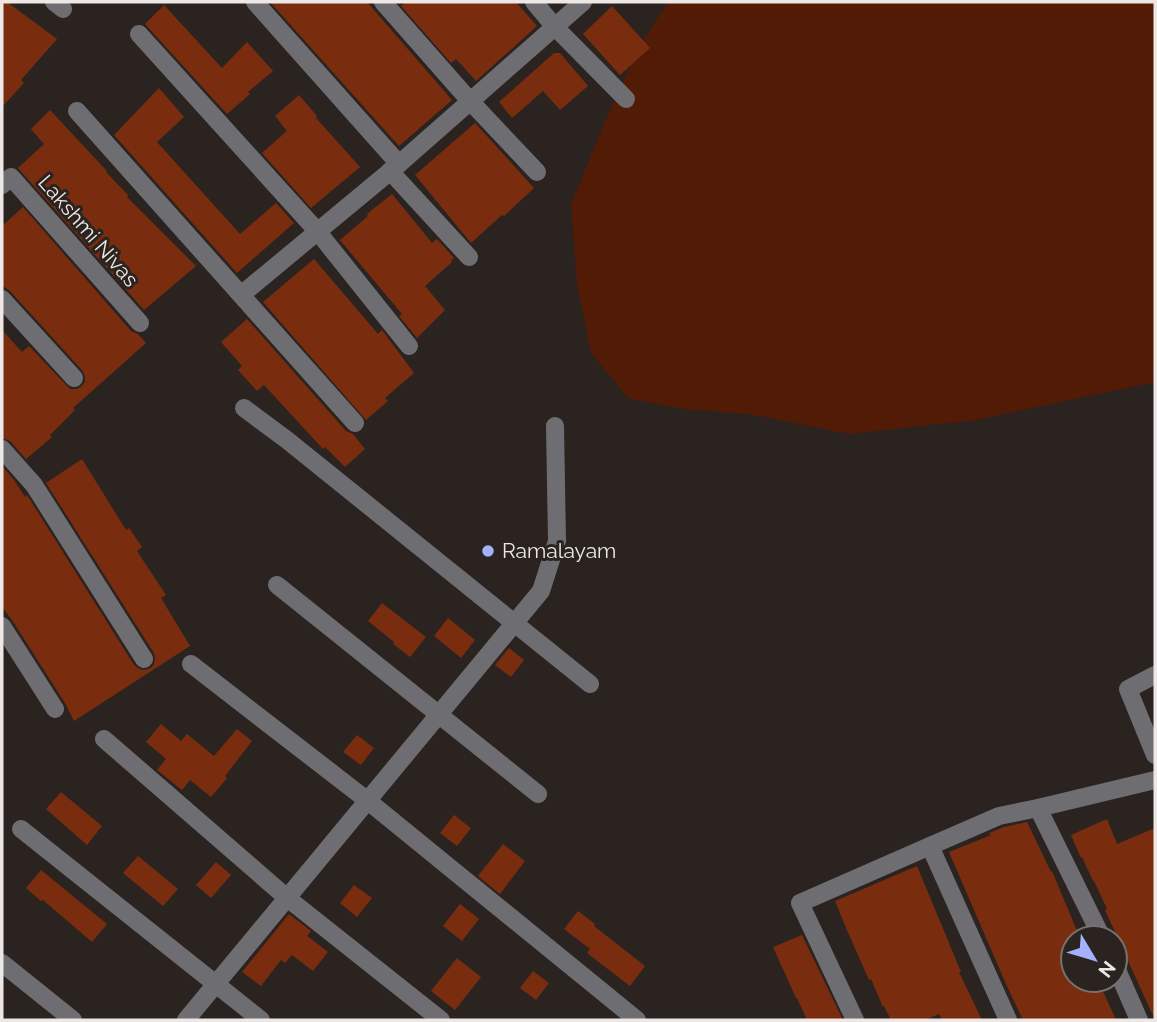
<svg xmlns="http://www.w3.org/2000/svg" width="1157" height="1022" viewBox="0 0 1157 1022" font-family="Raleway,sans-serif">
	<rect width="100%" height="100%" fill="#2a2320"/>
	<path fill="#521b06" d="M668,2H1155V382L976,420L849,434L749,414L683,409L628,398L591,353L577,284L571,204L608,114L641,44Z"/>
	<g fill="#7a2d0e">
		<path d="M2,2H7L57,39L21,80L24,83L2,107Z"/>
		<path d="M270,2H367L452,100L399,146Z"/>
		<path d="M406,2H516L537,26L476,81L457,60L456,59L451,63L401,6Z"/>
		<path d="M164,5L222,68L247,42L273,71L248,92L250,94L227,114L145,24Z"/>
		<path d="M612,6L650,48L620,75L583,34Z"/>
		<path d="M554,53H560L588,86L560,110L543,91L512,118L499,102Z"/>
		<path d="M159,88L184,117L157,142L240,234L276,203L294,223L237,273L114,135Z"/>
		<path d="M299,95L317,116L316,118L360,167L311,208L262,153L287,131L275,116Z"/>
		<path d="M50,110L107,171L106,172L128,195L127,197L196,266L144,310L18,168L44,144L31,129Z"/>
		<path d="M475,123L534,188L504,216L502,215L471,243L415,175Z"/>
		<path d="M392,194L432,243L437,239L454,258L451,261L452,262L425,286L445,310L417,338L399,316L402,314L340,240L368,216L367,214Z"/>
		<path d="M23,207L131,331L138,334L146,343L73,408L75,410L50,435L52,437L26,459L10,441L2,438V330L22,352L29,346L70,389H76L81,387L85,382V376L82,370L10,291L2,285V226Z"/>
		<path d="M314,259L378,334L382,330L414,373L385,398L388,401L366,420L263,302Z"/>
		<path d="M247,319L346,431L353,434L365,449L345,467L325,447L323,449L264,385L257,391L238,370L242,366L221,342Z"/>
		<path d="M82,459L126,530L129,528L142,547L137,551L166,595L161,598L190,646L74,721L65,703L12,620L2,607V466L14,480L25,497L27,495L134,665L139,669L145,670L151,668L154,664L155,658L154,653L46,483Z"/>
		<path d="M382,603L426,637L410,657L393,644L394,642L368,621Z"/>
		<path d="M448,618L475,640L461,658L434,636Z"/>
		<path d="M509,648L524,660L511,677L495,665Z"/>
		<path d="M161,724L181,741L187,734L214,756L237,729L252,741L225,776L227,778L211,797L190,780L182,790L157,770L166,759L146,742Z"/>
		<path d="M357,735L374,748L361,765L343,752Z"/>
		<path d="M61,792L102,826L87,845L46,809Z"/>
		<path d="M454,815L471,828L457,846L440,833Z"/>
		<path d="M1107,819L1117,844L1155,828V1020L1105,910L1107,909L1094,881H1093L1082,857L1081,858L1071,835Z"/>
		<path d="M1027,822L1051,872L1052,871L1080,938H1073V980H1098L1116,1020H1023L1006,984L949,852L991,835L989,833L1004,827Z"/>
		<path d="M503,844L525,861L500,894L478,876Z"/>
		<path d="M138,856L178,889L163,906L123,873Z"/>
		<path d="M216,862L231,875L211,898L196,885Z"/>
		<path d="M917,866L961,972H959L982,1020H942L939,1014L925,1020H891L884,1006L883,1007L871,979L869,980L846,928L835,901Z"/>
		<path d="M41,870L107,924L92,942L43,900L41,901L26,888Z"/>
		<path d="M354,885L372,898L357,917L340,903Z"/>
		<path d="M460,904L479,919L462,941L443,926Z"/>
		<path d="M578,911L595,924L594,926L645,966L630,986L587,953L590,949L564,929Z"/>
		<path d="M289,914L311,931L307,936L328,952L313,971L292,955L285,963L281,960L261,986L242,972Z"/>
		<path d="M802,935L843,1020H807L797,998H796L773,947Z"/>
		<path d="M457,958L481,977L455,1010L431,991Z"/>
		<path d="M533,971L549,983L536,1000L520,988Z"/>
	</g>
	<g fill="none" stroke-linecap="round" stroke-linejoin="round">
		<g stroke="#6e6e72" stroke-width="18">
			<path d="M54,2L63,9"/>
			<path d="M255,2L399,164"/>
			<path d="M383,2L470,101L537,172"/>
			<path d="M534,2L554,26L626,99"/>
			<path d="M139,34L318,232L409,346"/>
			<path d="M77,111L355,423"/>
			<path d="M390,171L469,257"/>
			<path d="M2,185L11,177L140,323"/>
			<path d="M241,295L399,164L583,2"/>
			<path d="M2,299L74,378"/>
			<path d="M244,408L287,440L590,684"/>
			<path d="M2,449L34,485L144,659"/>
			<path d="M277,585L538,794"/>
			<path d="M2,626L55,709"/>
			<path d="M191,664L368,801L637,1020"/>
			<path d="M1155,675L1128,689L1155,755"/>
			<path d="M104,739L286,897L441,1020"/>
			<path d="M1038,808L1155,780"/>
			<path d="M21,829L261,1020"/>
			<path d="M2,963L73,1020"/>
			<path d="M1115,965L1139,1020"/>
			<path d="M186,1020L541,591L557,541L555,426"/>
			<path d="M855,1020L800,903L930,846"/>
			<path d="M1008,1020L930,846L999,816L1038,808L1102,938"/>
		</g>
	</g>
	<circle fill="#a5b1fc" stroke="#2a2320" stroke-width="2.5" cx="488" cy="551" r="7"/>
	<g text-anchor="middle" stroke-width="6" stroke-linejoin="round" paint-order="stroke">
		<g font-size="21" fill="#ede8e6" stroke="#2a2320">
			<text transform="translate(88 231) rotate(49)" y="7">Lakshmi Nivas</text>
		</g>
		<g font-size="21" fill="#ede8e6" stroke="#2a2320" text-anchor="start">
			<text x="502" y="558">Ramalayam</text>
		</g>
	</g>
	<rect width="1157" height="1022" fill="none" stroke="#ede8e6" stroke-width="7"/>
	<g transform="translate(1094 959) rotate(128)"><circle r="33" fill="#2a2320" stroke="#78726f" stroke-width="2"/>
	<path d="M0-5L12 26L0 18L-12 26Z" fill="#a5b1fc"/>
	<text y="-10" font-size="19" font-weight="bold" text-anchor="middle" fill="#ede8e6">N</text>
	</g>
</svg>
